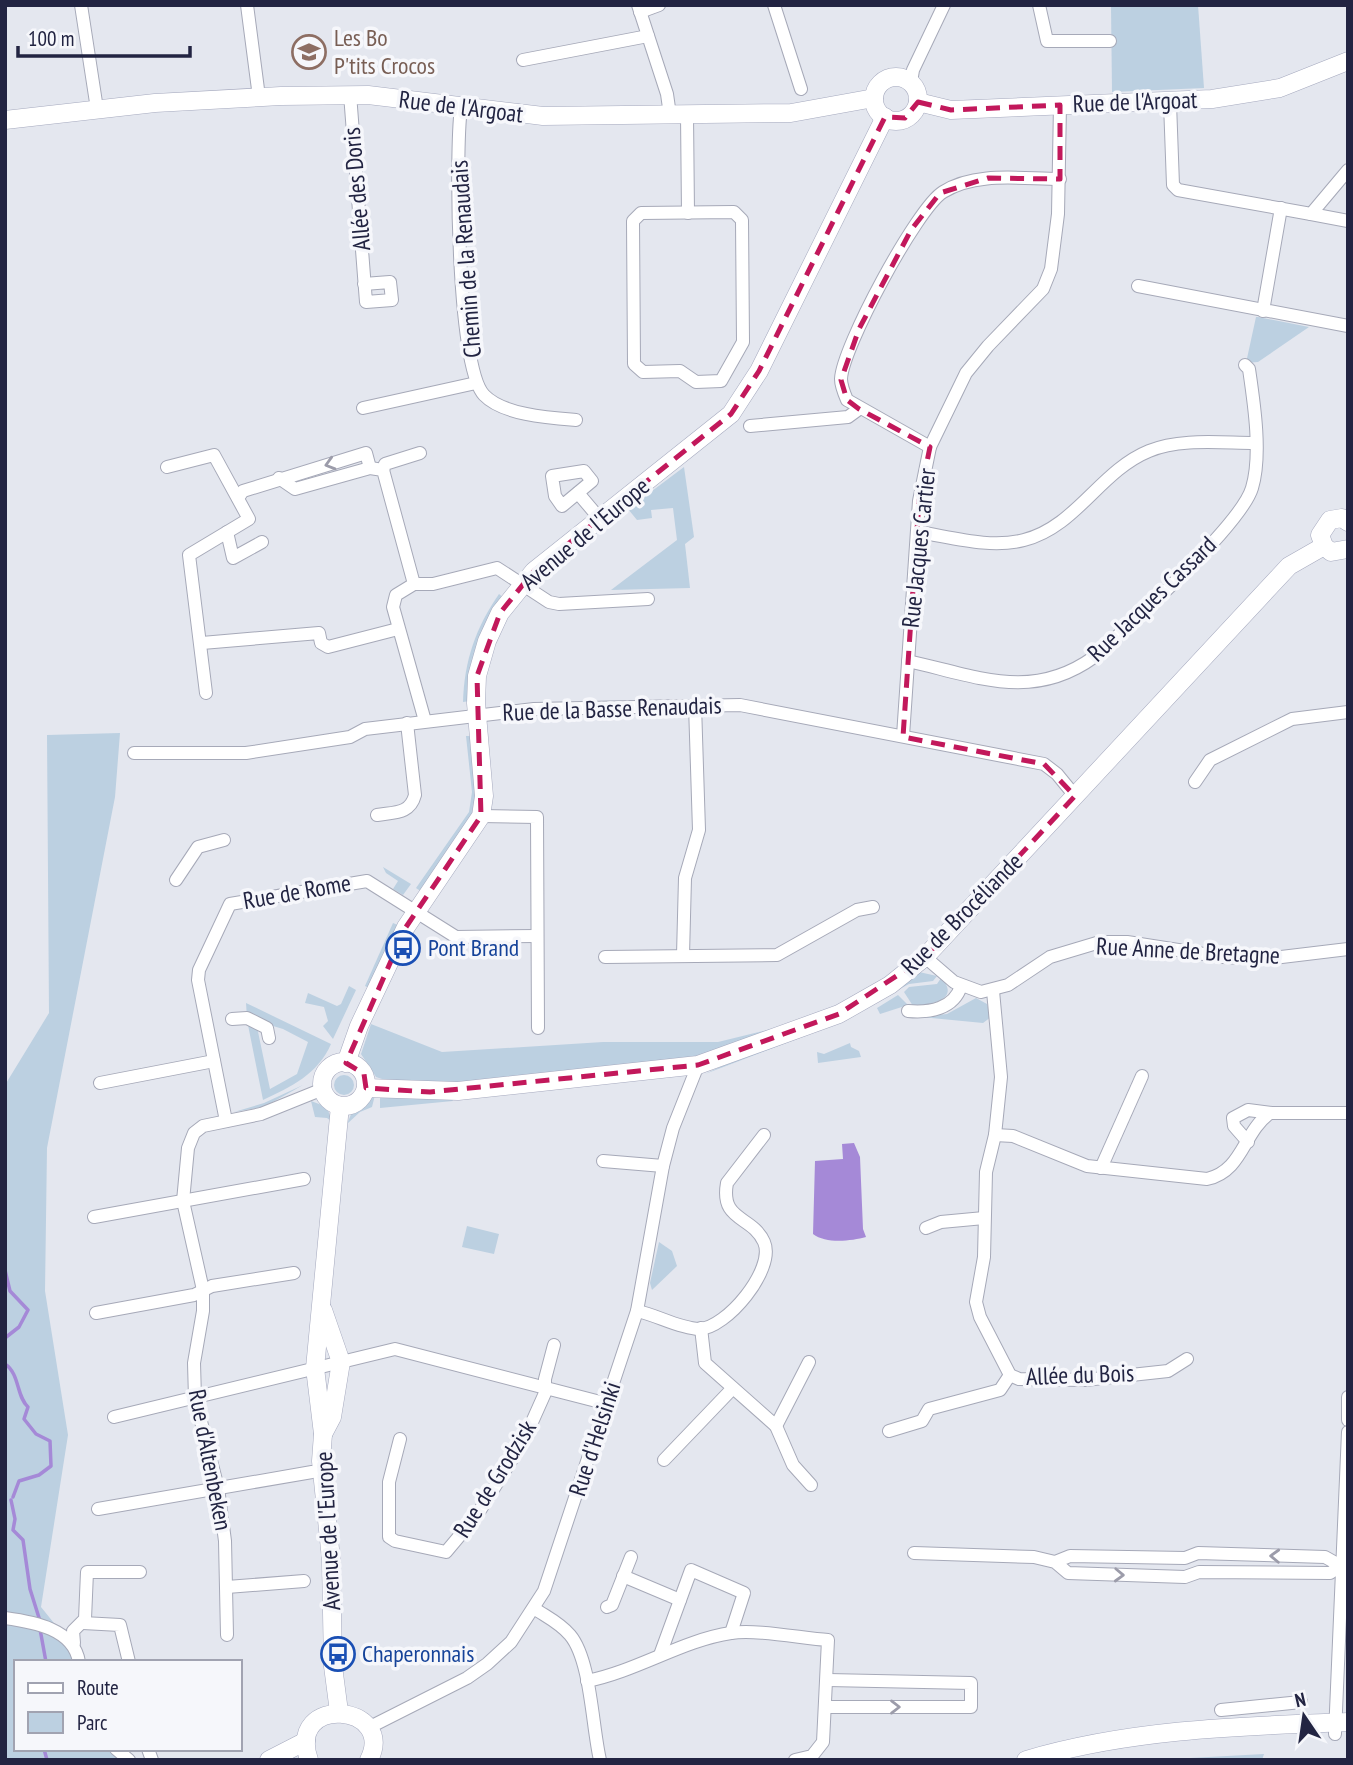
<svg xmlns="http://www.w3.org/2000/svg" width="1353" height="1765" viewBox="0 0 1353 1765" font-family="'PT Sans Narrow',sans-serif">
	<rect width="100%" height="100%" fill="#e4e7ef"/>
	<g fill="#bcd0e1">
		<path d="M1111,5H1198L1204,88L1112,92Z"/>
		<path d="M1256,317H1258L1309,327L1258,362L1246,363Z"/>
		<path d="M684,467L694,537L685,544L690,588L611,590L677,540L673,508L651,510L652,518L637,520L628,509Z"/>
		<path d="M499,594L504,598L470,701L463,702C464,661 476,627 499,594Z"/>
		<path d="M120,733L115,797L47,1148L45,1291L68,1435L41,1607L74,1648L75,1662H16V1749H108L119,1760H5V1085L49,1013L47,735Z"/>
		<path d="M466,736H473L477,807L422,892L416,888L469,812L472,792Z"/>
		<path d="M383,867L411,884L403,895L393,889L398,881L386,873Z"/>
		<path d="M393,923L400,926L369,988L365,986Z"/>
		<path d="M919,972L937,976L933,981L909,984L834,1025L705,1074Z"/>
		<path d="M941,978C962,1000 929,1005 913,1006L904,992L909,987L937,984Z"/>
		<path d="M349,986L356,990L333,1039L323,1026L328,1021L324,1007L305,1003L308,993L337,1006L341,1004Z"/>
		<path d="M898,995L908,1005L880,1014L877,1008Z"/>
		<path d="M976,998L987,1004L991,1017L983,1023L921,1017L947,1014Z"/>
		<path d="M246,1003L331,1044C318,1074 291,1087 263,1100L248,1025L257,1027L270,1089L297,1074L308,1042L283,1029L247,1018Z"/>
		<path d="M371,1024L442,1052L603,1042H718L783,1026L697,1059L458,1083L388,1081L376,1077L361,1054Z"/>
		<path d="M850,1043L851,1047L859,1051L861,1057L818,1063L817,1052L824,1054Z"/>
		<circle cx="344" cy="1085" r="10"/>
		<path d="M303,1085L264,1107L234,1112L264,1103Z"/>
		<path d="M380,1094L451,1098L453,1101L380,1108Z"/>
		<path d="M375,1095L372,1107L360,1112L347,1124L352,1112Z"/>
		<path d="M311,1101L327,1107L332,1122L327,1118L315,1117Z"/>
		<path d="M467,1226L499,1234L494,1254L462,1247Z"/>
		<path d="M659,1242L672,1251L677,1266L652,1290L650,1283Z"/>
		<path d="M1264,1754L1262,1760H1189L1190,1758Z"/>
	</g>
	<path fill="#a589d7" d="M854,1143L860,1157L863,1229L866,1237C851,1241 826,1244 813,1234L815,1161L843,1159L842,1144Z"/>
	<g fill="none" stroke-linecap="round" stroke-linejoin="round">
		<g stroke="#a589d7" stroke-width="3.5">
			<path d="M5,1270L10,1291L28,1310L19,1327L5,1338"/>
			<path d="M5,1364C20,1374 16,1396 28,1407L24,1419L36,1434L50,1441L51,1466L39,1475L19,1481L13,1497"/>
			<path d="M11,1500L15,1519L13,1530L23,1540L30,1589L40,1621"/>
			<path d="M40,1629L46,1662"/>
			<path d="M44,1749L47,1760"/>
		</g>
		<g stroke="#a6a9b8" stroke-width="14">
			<g id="street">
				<path d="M81,5L97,109"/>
				<path d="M247,5L259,97"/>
				<path d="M638,5L667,94L670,115"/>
				<path d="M774,5L801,89"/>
				<path d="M1039,5L1047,41H1110"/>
				<path d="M640,12L659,5"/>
				<path d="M523,60L648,36"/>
				<path d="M911,82L913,70L944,5"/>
				<path d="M350,94L366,302L392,300L390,282L364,284"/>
				<path d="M1170,103L1173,185L1178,190L1311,214L1348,170"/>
				<path d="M461,108C455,152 457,367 484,395C503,415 550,418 576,420"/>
				<path d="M687,115L688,213"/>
				<path d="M734,212L742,220L743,342L721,381L696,382L680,371L643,372L634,364L633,221L641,213Z"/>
				<path d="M1311,214L1348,221"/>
				<path d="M1138,286L1348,326"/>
				<path d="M1263,311L1281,208"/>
				<path d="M363,408L476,383"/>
				<path d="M750,426L848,417L859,409"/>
				<path d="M930,447L847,400C844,393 841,386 841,379C842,348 917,208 943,192C976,171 1022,179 1060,179"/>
				<path d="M167,467L214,455L249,519L189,555L206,693"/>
				<path d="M383,470L385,464L420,453"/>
				<path d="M584,471L592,481L562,506L555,496L552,476Z"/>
				<path d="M279,478L295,489L370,468L383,470L414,584H433L497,568L549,602L559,604L648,599"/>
				<path d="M578,493L600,519"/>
				<path d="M238,498L243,491L366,453L370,468"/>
				<path d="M227,532L233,558L262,542"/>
				<path d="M918,532C951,537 990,549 1024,540C1076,527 1100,471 1149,451C1180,438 1221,443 1255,443"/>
				<path d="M414,584L396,595L393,607L425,721"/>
				<path d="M202,643L319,633L321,643L328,647L398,629"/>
				<path d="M908,661C976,676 1032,702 1094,657C1128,627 1241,525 1252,488C1262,455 1254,403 1249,369L1245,365"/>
				<path d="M903,736L919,501L930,447L966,373L988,346L1043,289L1051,269L1058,214L1060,105"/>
				<path d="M134,753H246L350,737L365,729L534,709L740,705L1044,764L1057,774L1075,796"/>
				<path d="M1195,782L1210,760L1292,719L1348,712"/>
				<path d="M377,815C395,812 410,814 415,795L407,723"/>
				<path d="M481,816L537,817L538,1028"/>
				<path d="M176,880L198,847L224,840"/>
				<path d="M683,955L685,878L699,830L695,705"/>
				<path d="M605,957L777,955L857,910L873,907"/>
				<path d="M925,957L954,982L981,992L1008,985L1050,957L1100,942H1127L1223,957L1265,959L1348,949"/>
				<path d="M993,991L1001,1077L995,1135L986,1172L984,1257L976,1302L980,1317L1010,1375L1019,1379L1085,1380L1168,1371L1187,1359"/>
				<path d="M908,1011C929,1013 954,1009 961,986"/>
				<path d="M232,1019L247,1018L267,1028L269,1038"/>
				<path d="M100,1083L214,1061"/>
				<path d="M226,1121L198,980L199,970L230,904L367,881L456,937L537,936"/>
				<path d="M995,1135L1013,1136L1087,1166L1207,1179C1243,1171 1243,1132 1270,1113H1348"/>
				<path d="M1248,1142L1234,1126L1233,1118L1248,1110L1272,1113"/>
				<path d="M603,1161L663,1166"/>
				<path d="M1101,1168L1142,1076"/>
				<path d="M94,1217L304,1179"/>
				<path d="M926,1228L941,1222L984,1218"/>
				<path d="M637,1311C657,1315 678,1328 699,1329C726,1329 776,1269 764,1242C752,1215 720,1222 727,1183L764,1135"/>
				<path d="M96,1313L194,1295L212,1286L294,1273"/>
				<path d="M701,1328L705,1363L776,1426L809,1362"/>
				<path d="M1348,1397V1420"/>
				<path d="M114,1417L395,1349L608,1404"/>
				<path d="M776,1426L793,1465L811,1485"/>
				<path d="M889,1431L922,1421L929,1409L1000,1390L1010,1375"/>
				<path d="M400,1439L389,1482V1537L395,1541L446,1552L477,1515L524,1440L545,1393V1379L554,1345"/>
				<path d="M664,1460L732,1389"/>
				<path d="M98,1509L312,1472"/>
				<path d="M914,1553L1034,1557L1055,1562L1068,1573L1185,1577L1199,1572L1330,1573L1341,1566L1325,1557L1198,1553L1185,1558L1070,1556L1055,1562"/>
				<path d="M623,1576L680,1600"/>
				<path d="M227,1587L304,1581"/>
				<path d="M607,1607L612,1605L631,1557"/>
				<path d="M535,1609C547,1617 560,1623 570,1635C591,1660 592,1726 600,1760"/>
				<path d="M5,1618C34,1622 74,1629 79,1662"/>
				<path d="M83,1623L120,1625L129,1662"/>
				<path d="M227,1635L225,1541L218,1488L195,1398L194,1363L203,1311V1290L183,1201L188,1148L194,1133L203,1126L261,1114L323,1089"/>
				<path d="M74,1643L73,1631L85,1619L87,1572H140"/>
				<path d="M660,1655L691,1570L744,1593L731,1633"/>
				<path d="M587,1681C637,1671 683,1640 731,1633C755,1629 801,1638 828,1640L823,1742L812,1756L795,1760"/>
				<path d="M826,1707H971V1683L828,1680"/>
				<path d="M1221,1710L1301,1702"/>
				<path d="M368,1728L467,1678L487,1664L511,1642L544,1591L637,1311L663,1166L673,1128L698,1065"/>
				<path d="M1335,1734L1348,1432"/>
				<path d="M116,1749L129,1760"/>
				<path d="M148,1749L152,1760"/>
			</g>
		</g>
		<g stroke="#a5a9be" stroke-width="19">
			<g id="secondary">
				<circle cx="896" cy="99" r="22"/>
				<path d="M918,102L951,110L1212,99L1280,88L1348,61"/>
				<path d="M5,120L155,103L281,96L368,95L543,116L791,113L874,98"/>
				<path d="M1348,522L1342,518L1330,520L1320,535L1324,546L1331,552L1348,549"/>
				<circle cx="344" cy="1084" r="22"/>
				<path d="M346,1063L359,1026L406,927L481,816L484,796L476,703L477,676L487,641L500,613L534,571L731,414L759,371L885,117"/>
				<path d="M366,1088L458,1091L698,1065L839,1014L890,985L925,957L1289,566L1324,546"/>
				<path d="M323,1310L341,1362L332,1417L323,1434"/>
				<path d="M339,1712L333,1666L331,1559L321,1461L323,1434L315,1368L340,1106"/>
				<path d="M269,1760L306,1741"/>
				<path d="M309,1760C286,1693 397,1704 369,1760"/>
				<path d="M1026,1760C1130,1729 1240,1726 1348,1722"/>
			</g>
		</g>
		<use href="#street" stroke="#fff" stroke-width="12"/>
		<use href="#secondary" stroke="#fff" stroke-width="18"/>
	</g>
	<defs><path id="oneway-chevron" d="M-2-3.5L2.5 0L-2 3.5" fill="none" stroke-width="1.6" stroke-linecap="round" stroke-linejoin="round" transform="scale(1.75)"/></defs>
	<g stroke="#9c9caa">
		<use href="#oneway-chevron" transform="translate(330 464) rotate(164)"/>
		<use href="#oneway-chevron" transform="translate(1275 1556) rotate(-178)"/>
		<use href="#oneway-chevron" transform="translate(1119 1575) rotate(2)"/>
		<use href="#oneway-chevron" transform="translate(895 1707)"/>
	</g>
	<path fill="none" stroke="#c2185b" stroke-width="5" stroke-dasharray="14 9" stroke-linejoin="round" d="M918,102L951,110L1060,105V179L988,178L940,193L911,230L859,329L841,380L847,400L859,409L930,447L919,501L903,737L1044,764L1075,796L925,957L839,1014L698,1065L430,1092L366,1088L364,1074L346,1063L406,927L481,816L477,676L500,613L534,571L731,414L759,371L885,117L905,118Z"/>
	<defs>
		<g id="school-ring" transform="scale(1.75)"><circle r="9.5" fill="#f6f7fb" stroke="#8d6e63" stroke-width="1.5"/><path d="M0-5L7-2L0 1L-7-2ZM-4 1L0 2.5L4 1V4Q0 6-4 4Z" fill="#8d6e63"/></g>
		<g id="bus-ring" transform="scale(1.75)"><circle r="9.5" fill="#f6f7fb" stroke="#1a4fb4" stroke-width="1.5"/><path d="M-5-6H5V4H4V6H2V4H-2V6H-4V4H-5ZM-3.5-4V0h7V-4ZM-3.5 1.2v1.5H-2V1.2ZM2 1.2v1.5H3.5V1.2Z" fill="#1a4fb4"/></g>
	</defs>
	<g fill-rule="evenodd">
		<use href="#school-ring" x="309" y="52"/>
		<use href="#bus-ring" x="403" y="948"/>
		<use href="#bus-ring" x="338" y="1654"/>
	</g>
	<g text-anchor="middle" stroke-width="7" stroke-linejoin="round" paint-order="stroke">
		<g font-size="24" fill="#785e54" stroke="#f6f7fb" text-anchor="start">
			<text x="334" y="46">Les Bo<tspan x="334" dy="28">P'tits Crocos</tspan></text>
		</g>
		<g font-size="24" fill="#222442" stroke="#f6f7fb">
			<text transform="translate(1135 102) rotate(-2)" y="8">Rue de l'Argoat</text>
			<text transform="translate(461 107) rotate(7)" y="8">Rue de l'Argoat</text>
			<text transform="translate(357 189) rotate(-95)" y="8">Allée des Doris</text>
			<text transform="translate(466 259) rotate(-94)" y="8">Chemin de la Renaudais</text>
			<text transform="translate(585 534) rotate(-40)" y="8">Avenue de l'Europe</text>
			<text transform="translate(919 548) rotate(-84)" y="8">Rue Jacques Cartier</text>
			<text transform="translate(1152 599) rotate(-44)" y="8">Rue Jacques Cassard</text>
			<text transform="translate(612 709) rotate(-2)" y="8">Rue de la Basse Renaudais</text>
			<text transform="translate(297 892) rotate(-10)" y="8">Rue de Rome</text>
			<text transform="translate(962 914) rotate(-45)" y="8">Rue de Brocéliande</text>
			<text transform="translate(1188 951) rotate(3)" y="8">Rue Anne de Bretagne</text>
			<text transform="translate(1080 1375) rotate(-2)" y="8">Allée du Bois</text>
			<text transform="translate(595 1439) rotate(-72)" y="8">Rue d'Helsinki</text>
			<text transform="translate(210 1460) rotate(79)" y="8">Rue d'Altenbeken</text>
			<text transform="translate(495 1479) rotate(-58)" y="8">Rue de Grodzisk</text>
			<text transform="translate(328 1531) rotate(-93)" y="8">Avenue de l'Europe</text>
		</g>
		<g font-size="24" fill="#164399" stroke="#f6f7fb" text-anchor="start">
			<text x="428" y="956">Pont Brand</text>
			<text x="362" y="1662">Chaperonnais</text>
		</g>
	</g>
	<rect width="1353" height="1765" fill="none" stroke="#222442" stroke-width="14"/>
	<rect x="14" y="1660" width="228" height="91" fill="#f6f7fb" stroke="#a1a3b1" stroke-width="2"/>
	<rect x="28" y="1683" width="35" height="10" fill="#ffffff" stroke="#a1a3b1" stroke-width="2"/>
	<text x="77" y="1695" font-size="21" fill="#222442">Route</text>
	<rect x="28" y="1712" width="35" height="21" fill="#bcd0e1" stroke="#a1a3b1" stroke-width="2"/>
	<text x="77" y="1730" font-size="21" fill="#222442">Parc</text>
	<g transform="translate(1304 1716) rotate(347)" stroke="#f6f7fb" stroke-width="5" paint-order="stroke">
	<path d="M0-5L12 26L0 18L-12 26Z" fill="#222442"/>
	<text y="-10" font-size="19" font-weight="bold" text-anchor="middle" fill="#222442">N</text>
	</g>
	<path d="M18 46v10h172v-10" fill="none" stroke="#222442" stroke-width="3.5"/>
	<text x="28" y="46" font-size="21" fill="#222442" stroke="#f6f7fb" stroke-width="5" paint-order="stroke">100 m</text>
</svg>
